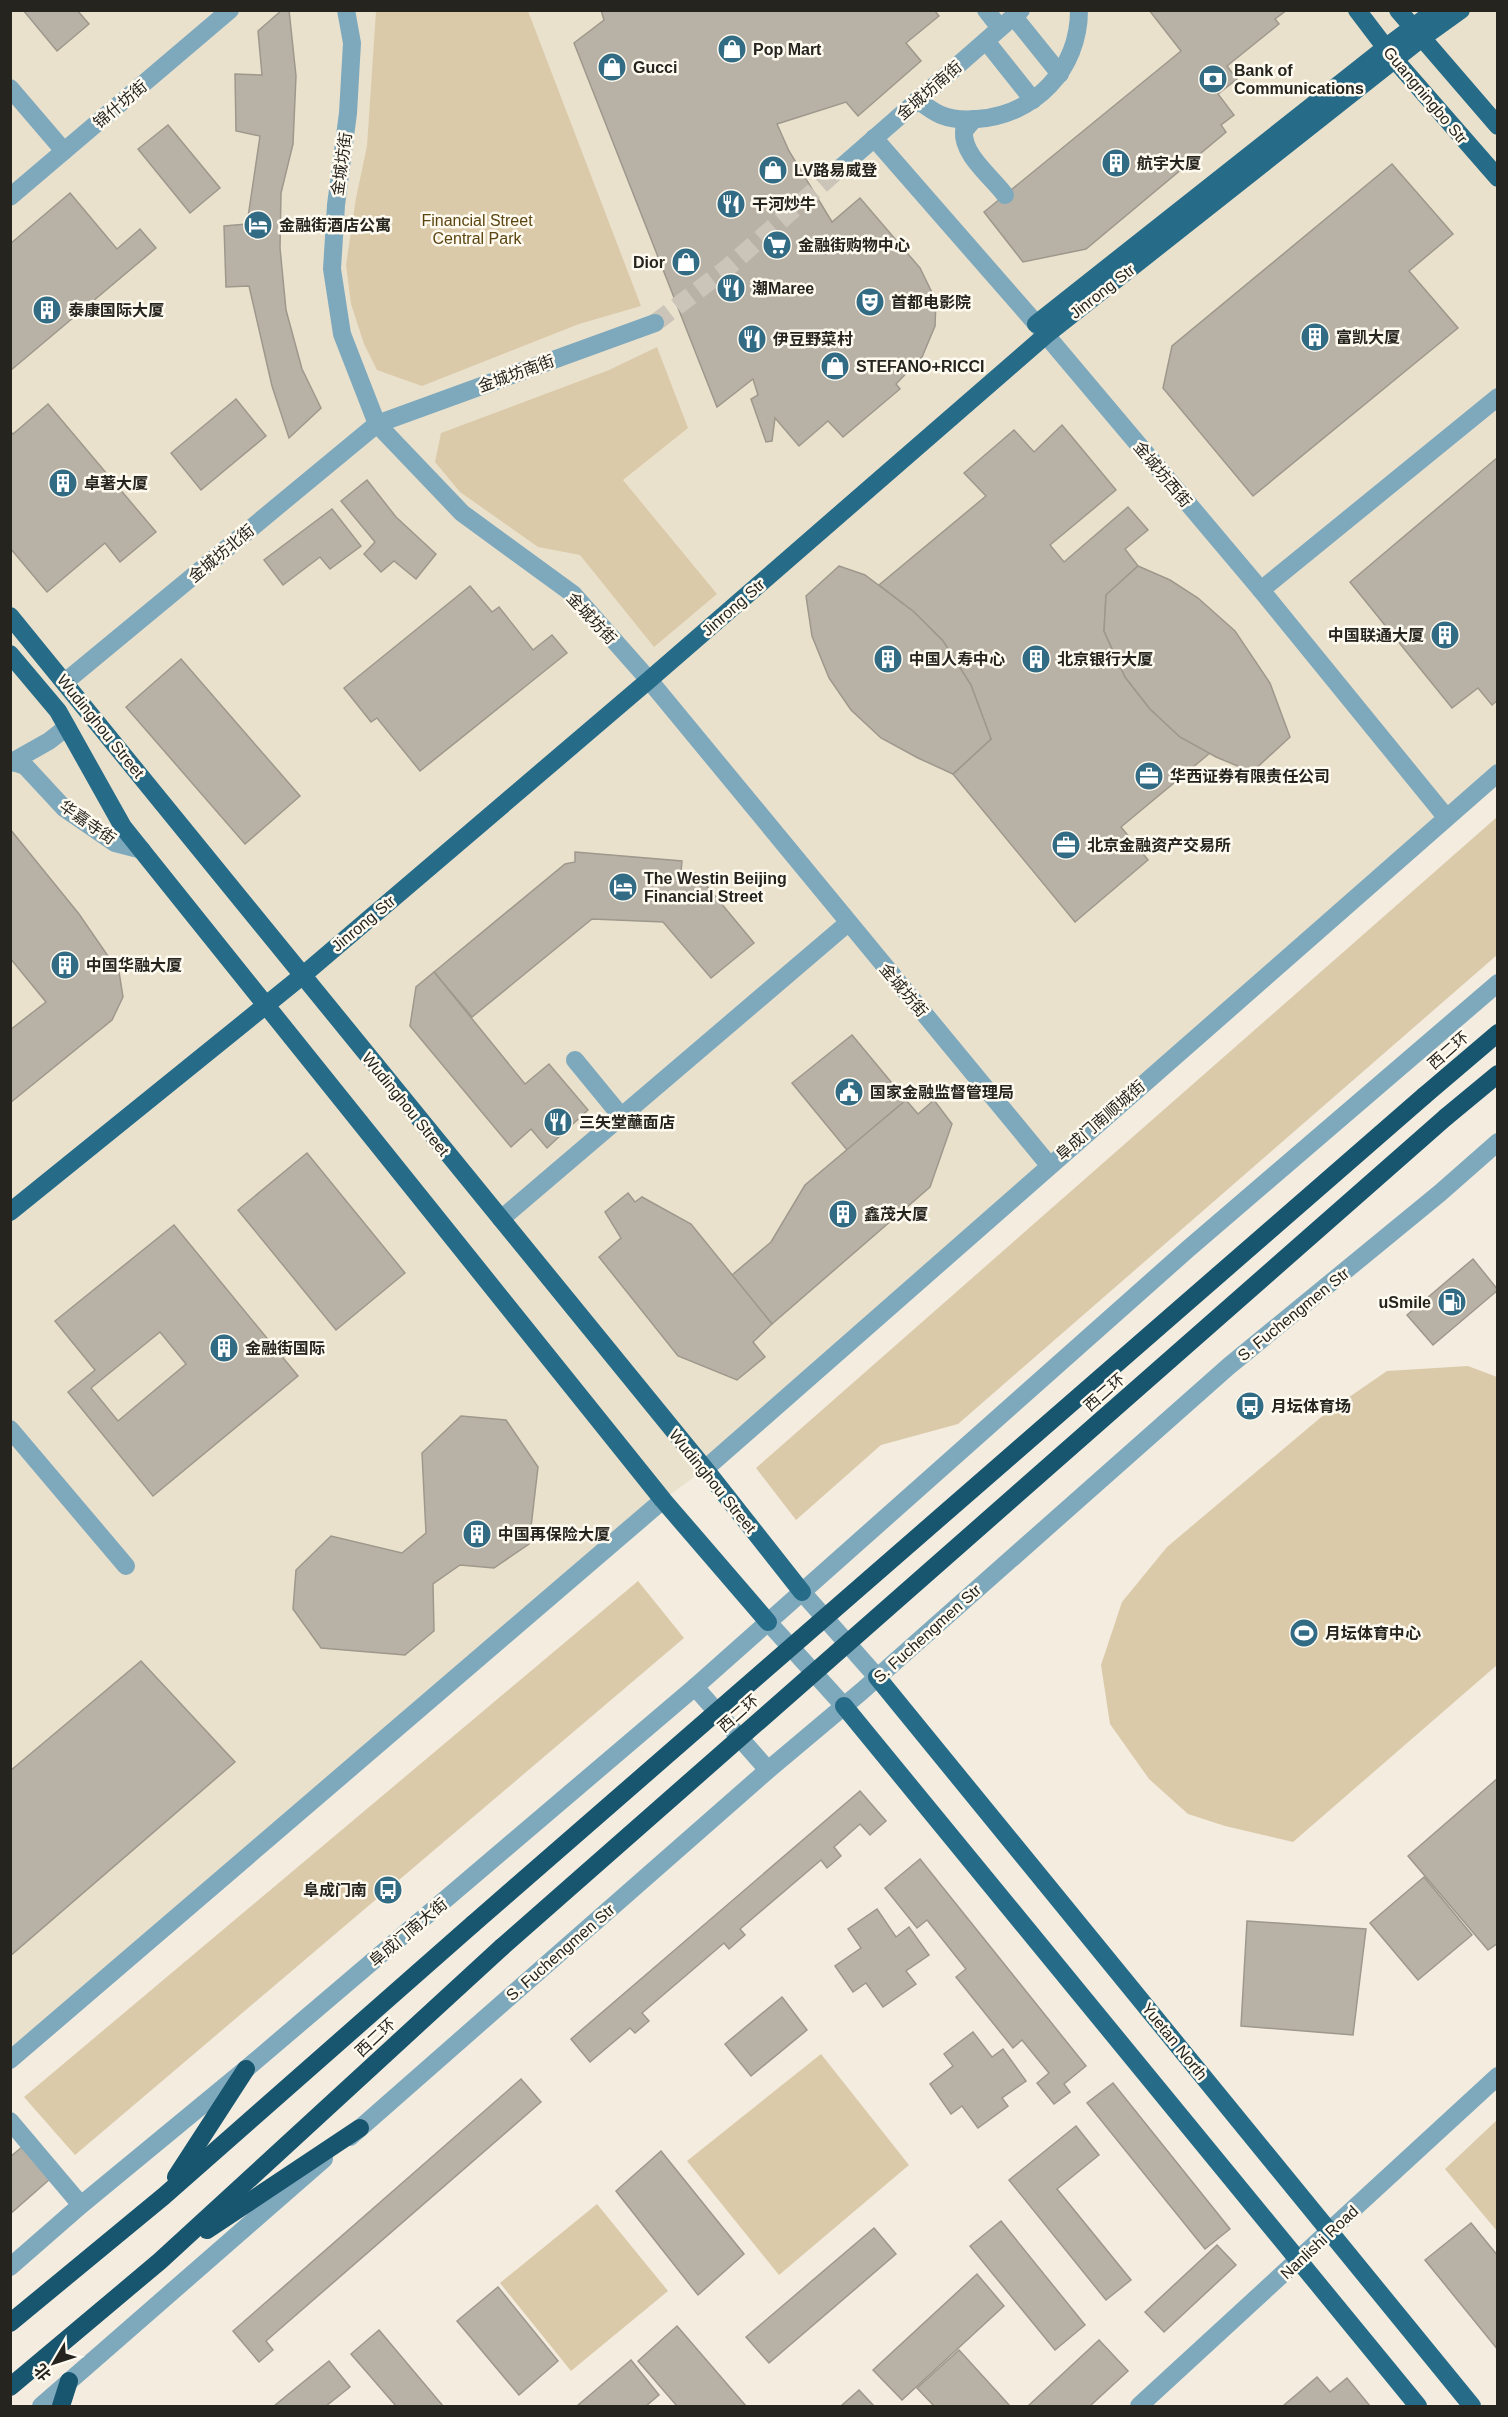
<svg xmlns="http://www.w3.org/2000/svg" width="1508" height="2417" viewBox="0 0 1508 2417" font-family="Arial,'Noto Sans SC',sans-serif">
	<rect width="100%" height="100%" fill="#f3ecdf"/>
	<path fill="#eae1cd" d="M11,11H1497V775L705,1469L663,1500L11,2060Z"/>
	<g fill="#dbcaa9">
		<path d="M376,11H528L641,306L579,324L422,386L377,370L364,344L351,304L346,265L356,198L367,146Z"/>
		<path d="M657,347L688,428L623,480L717,594L654,647L580,555L538,547L460,492L435,462L441,433L609,370Z"/>
		<path d="M1497,817V955L958,1424L881,1445L796,1520L756,1468Z"/>
		<path d="M1468,1366L1497,1377V1665L1293,1842L1225,1826L1188,1814L1149,1779L1110,1724L1101,1665L1122,1602L1167,1547L1326,1413L1387,1371Z"/>
		<path d="M638,1581L684,1638L75,2155L24,2097Z"/>
		<path d="M821,2054L909,2165L779,2275L687,2161Z"/>
		<path d="M1497,2120V2231L1445,2169Z"/>
		<path d="M597,2204L668,2291L571,2371L500,2283Z"/>
	</g>
	<g fill="#b8b2a6" stroke="#9e988c" stroke-width="1.5" fill-rule="evenodd">
		<path d="M23,10H77L89,24L57,51Z"/>
		<path d="M282,10H289L296,76L293,144L281,193L280,248L286,310L302,369L321,408L289,438L272,386L249,286L226,287L224,226L247,224L260,136L236,131L235,74L262,75L258,31Z"/>
		<path d="M601,10H934L939,16L906,43L921,61L858,116L846,102L777,124L789,151L832,222L860,198L920,268L936,301L935,326L922,357L896,384L900,389L843,437L828,421L799,446L775,418L772,441L766,442L751,399L758,395L753,379L717,407L574,43L604,20Z"/>
		<path d="M1149,10H1287L1275,19L1279,24L1227,66L1237,79L1218,94L1234,115L1221,125L1226,132L1086,249L1023,262L984,212L1181,51Z"/>
		<path d="M168,125L220,188L190,213L138,149Z"/>
		<path d="M1392,164L1453,234L1409,271L1458,328L1253,496L1163,388L1172,346Z"/>
		<path d="M70,193L117,249L140,229L156,248L10,371V244Z"/>
		<path d="M236,399L266,436L201,490L171,453Z"/>
		<path d="M48,404L156,532L120,562L105,543L47,592L10,548V431L13,434Z"/>
		<path d="M1062,425L1116,490L1050,545L1064,562L1128,507L1148,530L1125,549L1138,566L1106,595L1104,631L1125,677L1150,709L1180,737L1210,753L1121,827L1148,860L1075,922L953,774L991,739L971,685L943,641L914,612L879,585L986,496L964,473L1014,430L1034,452Z"/>
		<path d="M1498,457V700L1492,705L1478,688L1452,708L1350,582Z"/>
		<path d="M367,480L396,517L436,554L416,579L394,561L381,572L364,554L375,542L341,501Z"/>
		<path d="M332,509L361,546L330,569L320,557L283,585L264,560Z"/>
		<path d="M839,566L865,575L914,612L943,641L971,685L991,739L953,774L918,758L881,738L851,710L829,678L812,636L806,596Z"/>
		<path d="M1138,566L1170,580L1198,598L1235,631L1270,683L1290,737L1252,772L1216,757L1180,737L1150,709L1125,677L1104,631L1106,595Z"/>
		<path d="M470,586L492,612L499,607L533,650L552,635L567,653L420,771L377,718L371,722L344,688Z"/>
		<path d="M181,659L300,796L245,844L126,707Z"/>
		<path d="M10,829L79,914L119,972L123,997L112,1020L10,1103V1030L46,1002L10,958Z"/>
		<path d="M575,852L682,861L681,872L696,873L754,943L711,978L663,922L592,919L472,1017L434,972L565,864L575,862Z"/>
		<path d="M434,972L525,1084L549,1064L588,1110L547,1148L531,1129L511,1147L410,1026L416,987Z"/>
		<path d="M852,1035L906,1100L847,1150L792,1083Z"/>
		<path d="M906,1100L918,1114L934,1100L952,1124L930,1187L772,1324L732,1275L771,1242L805,1185Z"/>
		<path d="M307,1153L405,1273L336,1330L238,1210Z"/>
		<path d="M628,1193L635,1202L642,1197L691,1224L772,1324L753,1342L765,1357L737,1380L678,1356L599,1257L621,1238L605,1212Z"/>
		<path d="M174,1225L298,1376L153,1496L68,1392L95,1370L55,1321ZM160,1332L186,1364L118,1421L91,1388Z"/>
		<path d="M1473,1259L1498,1290L1433,1345L1407,1315Z"/>
		<path d="M461,1416L506,1420L538,1467L529,1544L494,1568L460,1565L433,1584L434,1631L405,1655L321,1648L293,1609L296,1570L331,1536L402,1553L426,1533L422,1453Z"/>
		<path d="M141,1661L235,1762L10,1956V1771Z"/>
		<path d="M1498,1778V1943L1488,1950L1408,1856Z"/>
		<path d="M860,1791L886,1821L870,1835L860,1824L834,1847L841,1856L827,1868L821,1860L740,1929L745,1935L729,1949L724,1943L642,2013L649,2021L635,2033L630,2028L590,2062L571,2039Z"/>
		<path d="M920,1859L1086,2066L1064,2084L1070,2092L1054,2104L1037,2083L1049,2073L1022,2040L1013,2048L956,1977L966,1969L927,1920L917,1928L885,1888Z"/>
		<path d="M1424,1877L1472,1935L1418,1980L1370,1923Z"/>
		<path d="M877,1909L896,1937L909,1927L929,1955L906,1971L916,1984L883,2007L866,1983L853,1992L835,1966L861,1948L848,1929Z"/>
		<path d="M1247,1921L1366,1929L1353,2035L1241,2026Z"/>
		<path d="M782,1997L807,2030L751,2076L725,2044Z"/>
		<path d="M973,2032L992,2057L1003,2049L1026,2081L1002,2098L1008,2106L978,2128L962,2106L951,2114L930,2084L953,2066L944,2054Z"/>
		<path d="M521,2079L541,2102L266,2341L273,2350L259,2362L233,2331Z"/>
		<path d="M1113,2083L1230,2229L1205,2249L1087,2103Z"/>
		<path d="M1076,2126L1099,2155L1057,2189L1131,2280L1106,2300L1009,2180Z"/>
		<path d="M22,2147L50,2179L10,2214V2157Z"/>
		<path d="M661,2151L744,2254L698,2295L616,2191Z"/>
		<path d="M1001,2221L1085,2325L1055,2350L970,2246Z"/>
		<path d="M1471,2223L1498,2256V2350L1425,2260Z"/>
		<path d="M874,2228L896,2254L769,2363L746,2337Z"/>
		<path d="M1217,2245L1236,2265L1164,2332L1145,2312Z"/>
		<path d="M977,2274L1004,2306L902,2400L873,2370Z"/>
		<path d="M498,2287L558,2361L519,2395L457,2321Z"/>
		<path d="M677,2326L746,2406H677L638,2361Z"/>
		<path d="M379,2330L443,2406H396L351,2354Z"/>
		<path d="M1099,2340L1128,2371L1090,2406H1028Z"/>
		<path d="M959,2350L1010,2406H934L917,2388Z"/>
		<path d="M631,2360L659,2395L646,2406H577Z"/>
		<path d="M329,2361L350,2387L326,2406H274Z"/>
		<path d="M1317,2377L1330,2392L1347,2378L1370,2406H1283Z"/>
		<path d="M859,2390L874,2406H841Z"/>
	</g>
	<g fill="none" stroke-linecap="round" stroke-linejoin="round">
		<path stroke="#cac4b9" stroke-width="18" stroke-dasharray="18 9" stroke-linecap="butt" d="M655,323L726,269L838,170"/>
		<g stroke="#7ea9bd" stroke-width="18">
			<path d="M346,10L352,43L348,113L336,205L332,269L342,334L377,424L462,513L573,594L649,680L1049,1165"/>
			<path d="M986,10L1000,28"/>
			<path d="M1014,17L1060,74"/>
			<path d="M986,41L1033,100"/>
			<path d="M10,88L64,151"/>
			<path d="M917,100C925,105 933,112 941,115C951,119 966,120 977,119C1035,115 1079,69 1079,10"/>
			<path d="M974,119L964,131C962,155 992,177 1005,195"/>
			<path d="M874,138L1046,335L1261,590L1446,817"/>
			<path d="M838,170L1021,10"/>
			<path d="M10,197L230,10"/>
			<path d="M1261,590L1498,397"/>
			<path d="M65,682L377,424L655,323"/>
			<path d="M13,762L25,766L64,808L115,843L142,850"/>
			<path d="M10,763L49,741L67,727"/>
			<path d="M575,1060L621,1116"/>
			<path d="M501,1219L848,923"/>
			<path d="M10,1429L126,1566"/>
			<path d="M705,1469L1498,773"/>
			<path d="M802,1592L877,1677"/>
			<path d="M768,1622L844,1706"/>
			<path d="M695,1687L768,1770"/>
			<path d="M10,2060L663,1500"/>
			<path d="M10,2121L81,2205"/>
			<path d="M350,2137L768,1770L862,1691L1229,1366L1440,1193L1498,1142"/>
			<path d="M10,2267L81,2205L246,2069L695,1687L1188,1249L1498,983"/>
			<path d="M41,2406L324,2159"/>
			<path d="M1139,2406L1498,2076"/>
		</g>
		<g stroke="#266c89" stroke-width="18">
			<path d="M1357,10L1395,60L1498,178"/>
			<path d="M1398,10L1498,126"/>
			<path d="M1036,324L1385,48L1436,10"/>
			<path d="M10,616L705,1469L802,1592"/>
			<path d="M10,654L58,711L123,827L663,1500L768,1622"/>
			<path d="M10,1212L302,976L649,680L1046,335L1422,38L1461,10"/>
			<path d="M877,1677L1472,2406"/>
			<path d="M844,1706L1418,2406"/>
		</g>
		<g stroke="#18556e" stroke-width="18">
			<path d="M1424,1096L1498,1033"/>
			<path d="M1446,1117L1498,1074"/>
			<path d="M176,2177L246,2069"/>
			<path d="M207,2230L360,2128"/>
			<path d="M10,2323L164,2196L473,1924"/>
			<path d="M10,2387L160,2261L502,1947"/>
			<path d="M61,2406L69,2381"/>
		</g>
		<g stroke="#18556e" stroke-width="18">
			<path d="M473,1924L1424,1096"/>
			<path d="M502,1947L1446,1117"/>
		</g>
	</g>
	<defs>
		<g id="shop-disc" transform="scale(1.5)"><circle r="9.5" fill="#326b84" stroke="#fffaef"/><path d="M-5-2.5h2.3a2.7 3.5 0 0 1 5.4 0H5L5.5 6h-11ZM-1.5-2.5h3a1.5 2.3 0 0 0-3 0Z" fill="#fff"/></g>
		<g id="bank-disc" transform="scale(1.5)"><circle r="9.5" fill="#326b84" stroke="#fffaef"/><path d="M-6-4H6V4H-6ZM0-2.3a2.3 2.3 0 1 0 0 4.6a2.3 2.3 0 1 0 0-4.6Z" fill="#fff"/></g>
		<g id="building-disc" transform="scale(1.5)"><circle r="9.5" fill="#326b84" stroke="#fffaef"/><path d="M-4-6H4V6H1V3H-1V6H-4ZM-2.5-4.3h1.7v1.8h-1.7ZM.8-4.3h1.7v1.8H.8ZM-2.5-1h1.7V.8h-1.7ZM.8-1h1.7V.8H.8Z" fill="#fff"/></g>
		<g id="restaurant-disc" transform="scale(1.5)"><circle r="9.5" fill="#326b84" stroke="#fffaef"/><path d="M-5-6h1v4h1v-4h1v4h1v-4h1v5L-1.5 .5V6h-2V.5L-5-1ZM5-6V6H3V1.5H1.5Q1.5-4 5-6Z" fill="#fff"/></g>
		<g id="hotel-disc" transform="scale(1.5)"><circle r="9.5" fill="#326b84" stroke="#fffaef"/><path d="M-6-4.5h1.5V1H6V5H4.5V3h-9V5H-6ZM-4 0a1.8 1.8 0 1 1 3.6 0ZM.5 0V-2.5h3Q6-2.5 6 0Z" fill="#fff"/></g>
		<g id="supermarket-disc" transform="scale(1.5)"><circle r="9.5" fill="#326b84" stroke="#fffaef"/><path d="M-6-5.5h2.5l.6 2H6L4.5 2H-2.5L-4.4-4H-6ZM-1.5 3.2a1.3 1.3 0 1 0 .1 0ZM3 3.2a1.3 1.3 0 1 0 .1 0Z" fill="#fff"/></g>
		<g id="theatre-disc" transform="scale(1.5)"><circle r="9.5" fill="#326b84" stroke="#fffaef"/><path d="M-5-5.5Q0-4 5-5.5V0Q5 5 0 6Q-5 5-5 0ZM-3.3-2.5H-1v1.5H-3.3ZM1-2.5H3.3v1.5H1ZM-2.8 1Q0 5.5 2.8 1Z" fill="#fff"/></g>
		<g id="office-disc" transform="scale(1.5)"><circle r="9.5" fill="#326b84" stroke="#fffaef"/><path d="M-6-3h4V-5.5h4V-3h4V5H-6ZM-1-4.5V-3h2v-1.5ZM-6 0V1H6V0Z" fill="#fff"/></g>
		<g id="civic-disc" transform="scale(1.5)"><circle r="9.5" fill="#326b84" stroke="#fffaef"/><path d="M-.6-6.5H3V-4.5H.6V-3L4-1V1h2V6H-6V1h2V-1L-.6-3ZM-1.2 2.5V6h2.4V2.5Z" fill="#fff"/></g>
		<g id="fuel-disc" transform="scale(1.5)"><circle r="9.5" fill="#326b84" stroke="#fffaef"/><path d="M-5.5-6h7V0h2V4h1.3V-2.5L3-4.5l.8-.8L6-3V5H2.5V1h-1V6h-7ZM-4.2-4.7v3.2H.2V-4.7Z" fill="#fff"/></g>
		<g id="bus-disc" transform="scale(1.5)"><circle r="9.5" fill="#326b84" stroke="#fffaef"/><path d="M-5-6H5V4H4V6H2V4H-2V6H-4V4H-5ZM-3.5-4V0h7V-4ZM-3.5 1.2v1.5H-2V1.2ZM2 1.2v1.5H3.5V1.2Z" fill="#fff"/></g>
		<g id="stadium-disc" transform="scale(1.5)"><circle r="9.5" fill="#326b84" stroke="#fffaef"/><path d="M0-5a6.5 5 0 1 0 0 10a6.5 5 0 1 0 0-10ZM-3.5-1.8h7v3.6h-7Z" fill="#fff"/></g>
	</defs>
	<g fill-rule="evenodd">
		<use href="#shop-disc" x="732" y="49"/>
		<use href="#shop-disc" x="612" y="67"/>
		<use href="#bank-disc" x="1213" y="79"/>
		<use href="#building-disc" x="1116" y="163"/>
		<use href="#shop-disc" x="773" y="170"/>
		<use href="#restaurant-disc" x="731" y="204"/>
		<use href="#hotel-disc" x="258" y="225"/>
		<use href="#supermarket-disc" x="777" y="245"/>
		<use href="#shop-disc" x="686" y="262"/>
		<use href="#restaurant-disc" x="731" y="288"/>
		<use href="#theatre-disc" x="870" y="302"/>
		<use href="#building-disc" x="47" y="310"/>
		<use href="#building-disc" x="1315" y="337"/>
		<use href="#restaurant-disc" x="752" y="339"/>
		<use href="#shop-disc" x="835" y="366"/>
		<use href="#building-disc" x="63" y="483"/>
		<use href="#building-disc" x="1445" y="635"/>
		<use href="#building-disc" x="888" y="659"/>
		<use href="#building-disc" x="1036" y="659"/>
		<use href="#office-disc" x="1149" y="776"/>
		<use href="#office-disc" x="1066" y="845"/>
		<use href="#hotel-disc" x="623" y="887"/>
		<use href="#building-disc" x="65" y="965"/>
		<use href="#civic-disc" x="849" y="1092"/>
		<use href="#restaurant-disc" x="558" y="1122"/>
		<use href="#building-disc" x="843" y="1214"/>
		<use href="#fuel-disc" x="1452" y="1302"/>
		<use href="#building-disc" x="224" y="1348"/>
		<use href="#bus-disc" x="1250" y="1406"/>
		<use href="#building-disc" x="477" y="1534"/>
		<use href="#stadium-disc" x="1304" y="1633"/>
		<use href="#bus-disc" x="388" y="1890"/>
	</g>
	<g text-anchor="middle" stroke-width="5" stroke-linejoin="round" paint-order="stroke">
		<g font-size="16" font-weight="bold" fill="#26241f" stroke="#fffaef" text-anchor="start">
			<text x="753" y="55">Pop Mart</text>
			<text x="633" y="73">Gucci</text>
			<text x="1234" y="76">Bank of<tspan x="1234" dy="18">Communications</tspan></text>
			<text x="1137" y="169">航宇大厦</text>
			<text x="794" y="176">LV路易威登</text>
			<text x="752" y="210">干河炒牛</text>
			<text x="279" y="231">金融街酒店公寓</text>
			<text x="798" y="251">金融街购物中心</text>
			<text x="665" y="268" text-anchor="end">Dior</text>
			<text x="752" y="294">潮Maree</text>
			<text x="891" y="308">首都电影院</text>
			<text x="68" y="316">泰康国际大厦</text>
			<text x="1336" y="343">富凯大厦</text>
			<text x="773" y="345">伊豆野菜村</text>
			<text x="856" y="372">STEFANO+RICCI</text>
			<text x="84" y="489">卓著大厦</text>
			<text x="1424" y="641" text-anchor="end">中国联通大厦</text>
			<text x="909" y="665">中国人寿中心</text>
			<text x="1057" y="665">北京银行大厦</text>
			<text x="1170" y="782">华西证券有限责任公司</text>
			<text x="1087" y="851">北京金融资产交易所</text>
			<text x="644" y="884">The Westin Beijing<tspan x="644" dy="18">Financial Street</tspan></text>
			<text x="86" y="971">中国华融大厦</text>
			<text x="870" y="1098">国家金融监督管理局</text>
			<text x="579" y="1128">三矢堂蘸面店</text>
			<text x="864" y="1220">鑫茂大厦</text>
			<text x="1431" y="1308" text-anchor="end">uSmile</text>
			<text x="245" y="1354">金融街国际</text>
			<text x="1271" y="1412">月坛体育场</text>
			<text x="498" y="1540">中国再保险大厦</text>
			<text x="1325" y="1639">月坛体育中心</text>
			<text x="367" y="1896" text-anchor="end">阜成门南</text>
		</g>
		<g font-size="16" fill="#26241f" stroke="#fffaef">
			<text transform="translate(929 90) rotate(-41)" y="6">金城坊南街</text>
			<text transform="translate(1426 95) rotate(50)" y="6">Guangningbo Str</text>
			<text transform="translate(120 104) rotate(-40)" y="6">锦什坊街</text>
			<text transform="translate(341 164) rotate(-82)" y="6">金城坊街</text>
			<text transform="translate(1102 291) rotate(-38)" y="6">Jinrong Str</text>
			<text transform="translate(516 373) rotate(-20)" y="6">金城坊南街</text>
			<text transform="translate(1163 474) rotate(50)" y="6">金城坊西街</text>
			<text transform="translate(221 553) rotate(-40)" y="6">金城坊北街</text>
			<text transform="translate(733 607) rotate(-41)" y="6">Jinrong Str</text>
			<text transform="translate(592 618) rotate(47)" y="6">金城坊街</text>
			<text transform="translate(101 726) rotate(51)" y="6">Wudinghou Street</text>
			<text transform="translate(88 822) rotate(35)" y="6">华嘉寺街</text>
			<text transform="translate(363 923) rotate(-40)" y="6">Jinrong Str</text>
			<text transform="translate(904 990) rotate(50)" y="6">金城坊街</text>
			<text transform="translate(1448 1050) rotate(-41)" y="6">西二环</text>
			<text transform="translate(406 1104) rotate(51)" y="6">Wudinghou Street</text>
			<text transform="translate(1100 1120) rotate(-41)" y="6">阜成门南顺城街</text>
			<text transform="translate(1293 1314) rotate(-39)" y="6">S. Fuchengmen Str</text>
			<text transform="translate(1104 1392) rotate(-41)" y="6">西二环</text>
			<text transform="translate(713 1481) rotate(51)" y="6">Wudinghou Street</text>
			<text transform="translate(927 1633) rotate(-42)" y="6">S. Fuchengmen Str</text>
			<text transform="translate(738 1713) rotate(-41)" y="6">西二环</text>
			<text transform="translate(408 1932) rotate(-40)" y="6">阜成门南大街</text>
			<text transform="translate(560 1952) rotate(-41)" y="6">S. Fuchengmen Str</text>
			<text transform="translate(375 2037) rotate(-43)" y="6">西二环</text>
			<text transform="translate(1175 2041) rotate(51)" y="6">Yuetan North</text>
			<text transform="translate(1319 2242) rotate(-43)" y="6">Nanlishi Road</text>
		</g>
		<g font-size="16" fill="#5b4511" stroke="#fffaef">
			<text x="477" y="226">Financial Street<tspan x="477" dy="18">Central Park</tspan></text>
		</g>
	</g>
	<rect width="1508" height="2417" fill="none" stroke="#26241f" stroke-width="24"/>
	<g transform="translate(54 2363) rotate(231)" stroke="#fffaef" stroke-width="4.5" paint-order="stroke">
	<path d="M0-4.5L10 22L0 15L-10 22Z" fill="#26241f"/>
	<text y="-9" font-size="16" font-weight="bold" text-anchor="middle" fill="#26241f">北</text>
	</g>
</svg>
